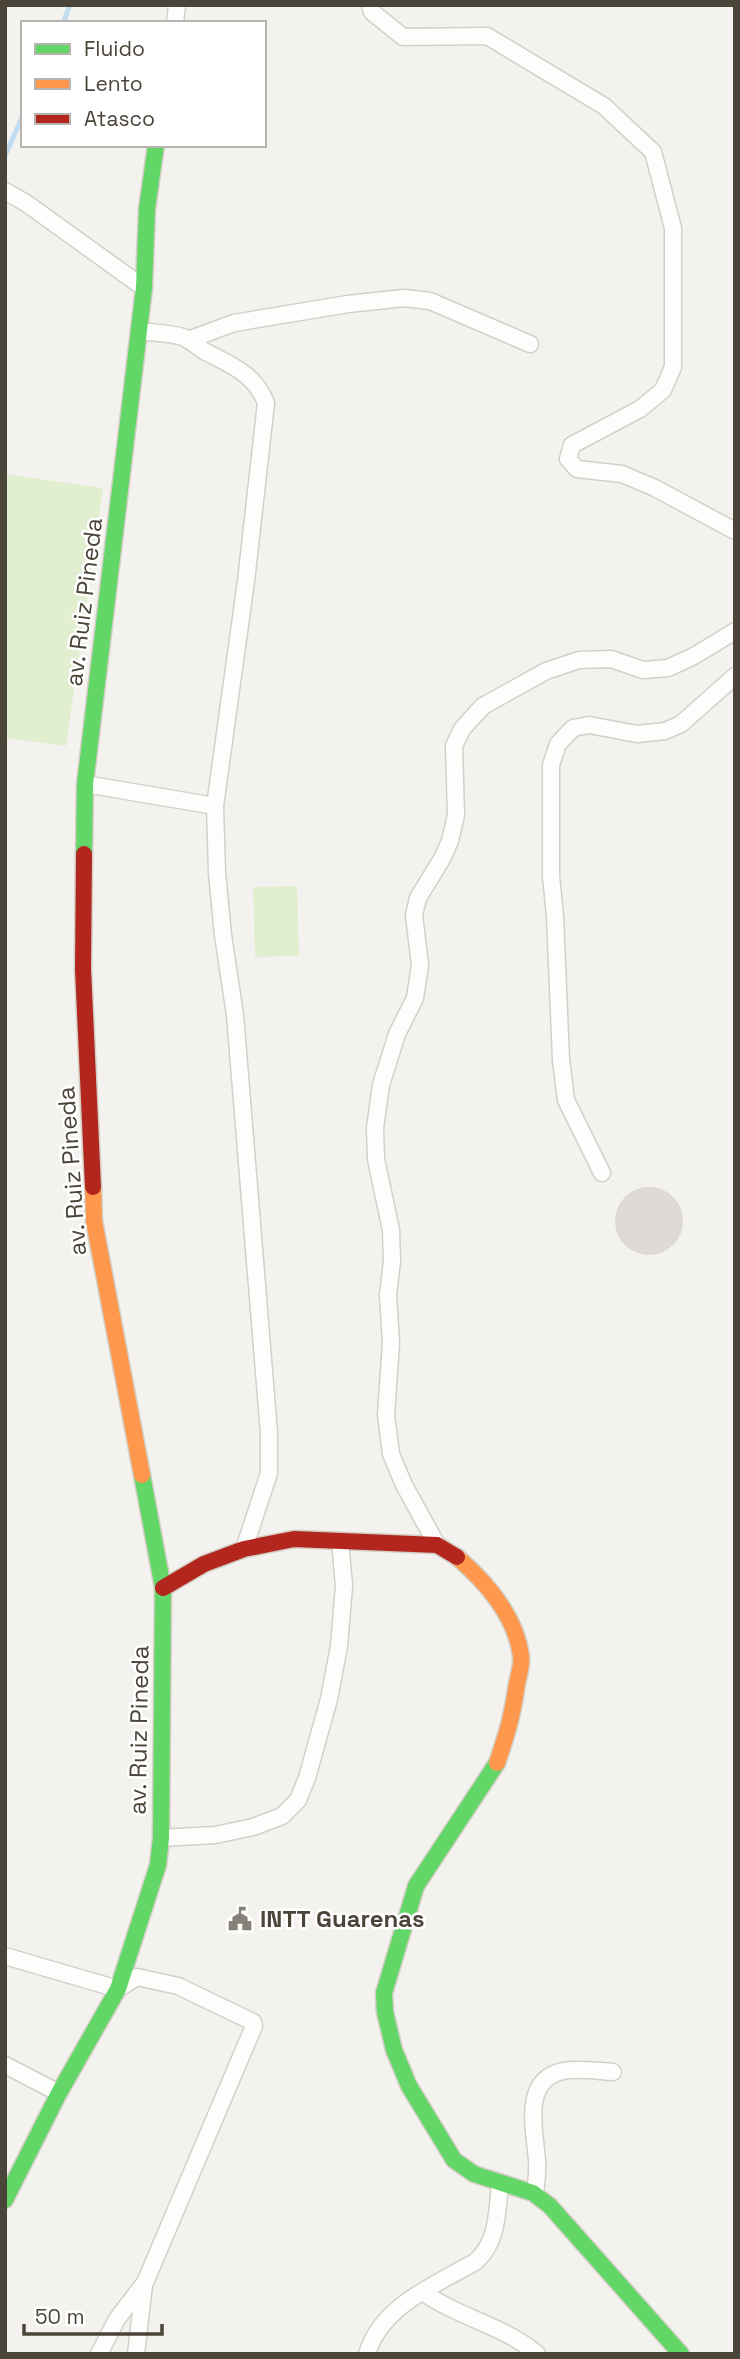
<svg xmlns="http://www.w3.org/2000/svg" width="740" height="2359" viewBox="0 0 740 2359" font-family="'Space Grotesk',sans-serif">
	<rect width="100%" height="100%" fill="#f4f2ee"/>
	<g fill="#e1eecf">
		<path d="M5,474L103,488L66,746L5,738Z"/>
		<path d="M297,886L299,956L255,957L253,887Z"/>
	</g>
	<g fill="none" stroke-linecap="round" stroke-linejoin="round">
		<g stroke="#c0ddf1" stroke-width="5">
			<path d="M63,23L70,5"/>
			<path d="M5,156L23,115"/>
		</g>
	</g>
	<circle fill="#dedbd6" stroke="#dcd9d4" stroke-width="2" cx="649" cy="1221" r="33"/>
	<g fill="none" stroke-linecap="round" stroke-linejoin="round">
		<g stroke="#d2d0cb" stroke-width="19">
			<g id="street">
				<path d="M370,5L372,12L403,37L487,36L604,106L653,152L673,228V367L663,390L640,409L572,445L568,459L577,469L622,474L655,488L735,531"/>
				<path d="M175,23L177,5"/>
				<path d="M5,191L26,203L144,288"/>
				<path d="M139,331C153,333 170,333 183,337C191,340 198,348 206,352C231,365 255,374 266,403L246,581L215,806L217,873L223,935L235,1015L269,1433V1473L244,1549"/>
				<path d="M188,340L234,323L348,304L404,298L430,301L530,344"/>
				<path d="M85,784L215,806"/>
				<path d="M602,1173L566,1100L561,1060L555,916L551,876V765L558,744L573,728L589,725L637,734L665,731L681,724L735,676"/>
				<path d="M437,1545L404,1485L391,1454L386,1415L391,1343L388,1295L392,1261L391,1230L376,1159L375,1128L381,1085L397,1034L415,998L420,965L414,915L418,898L443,857L450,841L456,815L454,746L462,729L483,706L546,671L579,660L611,659L643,670L668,668L694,656L735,631"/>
				<path d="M161,1838L215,1835L253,1827L282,1816L298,1800L307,1778L329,1699L339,1646L344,1586L340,1541"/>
				<path d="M5,1956L118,1989L137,1977L178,1986L253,2022L254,2026L144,2285L136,2354"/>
				<path d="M5,2065L59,2093"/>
				<path d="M535,2194C536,2183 538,2172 537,2161C535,2130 521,2080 563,2071C579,2068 596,2071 613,2072"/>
				<path d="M423,2292C457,2317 505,2326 537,2354"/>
				<path d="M99,2354L117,2319L143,2285"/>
				<path d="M367,2354C381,2306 435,2285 475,2262C498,2243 497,2212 500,2184"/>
			</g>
		</g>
		<g stroke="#d3cfc5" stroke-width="19">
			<g id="fast">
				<path d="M84,854L85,784L144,288L147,209L156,145"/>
				<path d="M497,1763L416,1886L384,1993L385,2012L394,2050L409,2086L454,2160L474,2174L533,2193L550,2206L681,2354"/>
				<path d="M5,2200L59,2093L118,1989L158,1865L161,1838L163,1588L142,1475"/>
			</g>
		</g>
		<g stroke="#d3cfc5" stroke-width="19">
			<g id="slow">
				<path d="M93,1187L94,1221L142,1475"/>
				<path d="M457,1557C486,1582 516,1617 521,1656C522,1665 519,1675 517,1683C513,1714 507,1734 497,1763"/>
			</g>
		</g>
		<g stroke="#d3cfc5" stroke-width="19">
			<g id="jam">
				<path d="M84,854L83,969L93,1187"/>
				<path d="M163,1588L204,1564L244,1549L294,1539L437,1545L457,1557"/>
			</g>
		</g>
		<use href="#street" stroke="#fdfdfc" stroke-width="16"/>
		<use href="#fast" stroke="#63d668" stroke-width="16"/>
		<use href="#slow" stroke="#ff974d" stroke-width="16"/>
		<use href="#jam" stroke="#b3261e" stroke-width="16"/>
	</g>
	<defs>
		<g id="civic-bare" transform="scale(1.89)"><path d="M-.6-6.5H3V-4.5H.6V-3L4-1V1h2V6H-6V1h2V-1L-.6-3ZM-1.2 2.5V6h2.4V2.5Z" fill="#868178" stroke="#fff" stroke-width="2.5" paint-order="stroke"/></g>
	</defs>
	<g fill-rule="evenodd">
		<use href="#civic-bare" x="240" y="1919"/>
	</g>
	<g text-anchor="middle" stroke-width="5" stroke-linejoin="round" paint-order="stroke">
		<g font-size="24" fill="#4b4439" stroke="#fff">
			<text transform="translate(84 602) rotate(-83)" y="8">av. Ruiz Pineda</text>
			<text transform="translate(72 1171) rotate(-94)" y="8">av. Ruiz Pineda</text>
			<text transform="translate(139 1730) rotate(-89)" y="8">av. Ruiz Pineda</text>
		</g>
		<g font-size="24" font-weight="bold" fill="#4b4439" stroke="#fff" text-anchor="start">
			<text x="260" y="1927">INTT Guarenas</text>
		</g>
	</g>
	<rect width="740" height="2359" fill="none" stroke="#4b4439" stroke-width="14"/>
	<rect x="21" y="21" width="245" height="126" fill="#ffffff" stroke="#b7b4b0" stroke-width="2"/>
	<rect x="35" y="44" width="35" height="10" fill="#63d668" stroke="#b7b4b0" stroke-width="2"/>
	<text x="84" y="56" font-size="21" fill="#4b4439">Fluido</text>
	<rect x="35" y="79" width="35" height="10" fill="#ff974d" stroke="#b7b4b0" stroke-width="2"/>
	<text x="84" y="91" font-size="21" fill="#4b4439">Lento</text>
	<rect x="35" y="114" width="35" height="10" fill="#b3261e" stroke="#b7b4b0" stroke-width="2"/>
	<text x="84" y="126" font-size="21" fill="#4b4439">Atasco</text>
	<path d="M24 2324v10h138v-10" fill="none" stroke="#4b4439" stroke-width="3.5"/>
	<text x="35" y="2324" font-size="21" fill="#4b4439" stroke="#ffffff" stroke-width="5" paint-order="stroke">50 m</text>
</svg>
